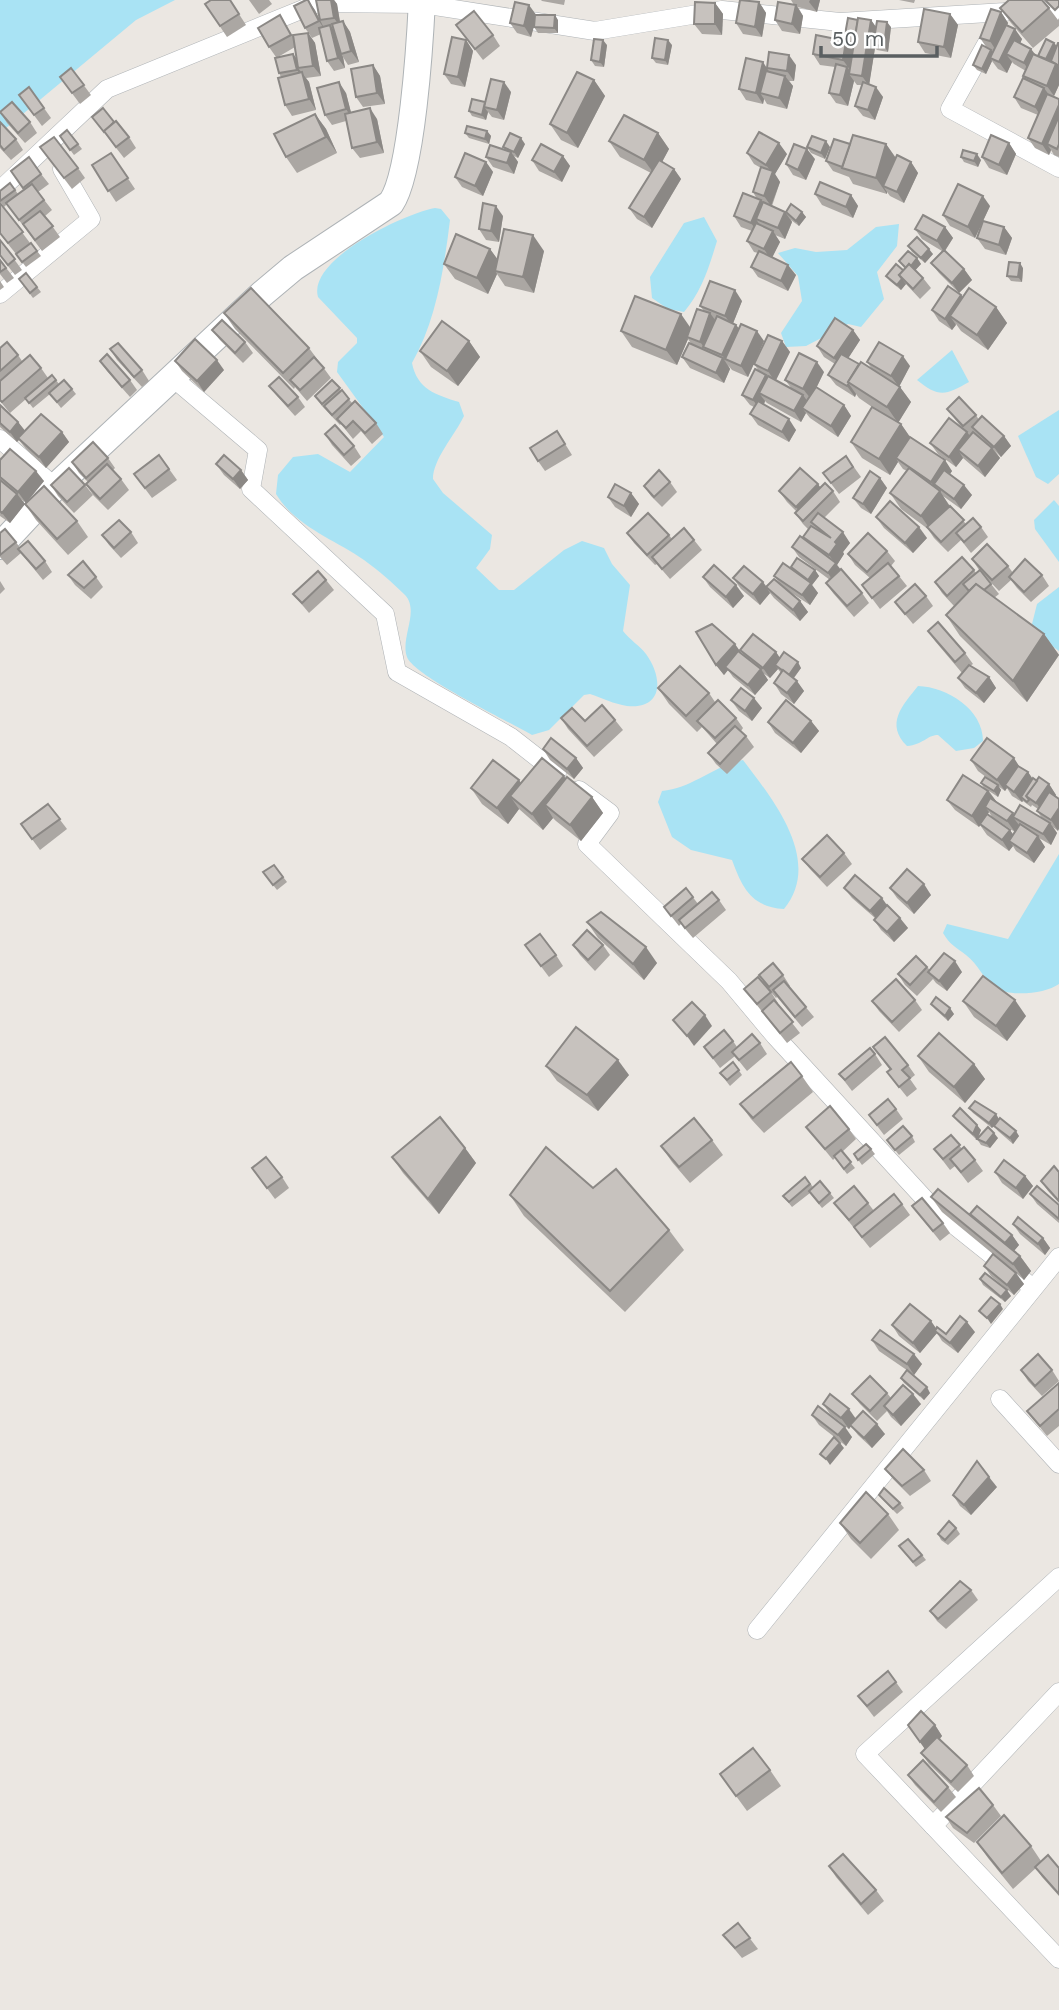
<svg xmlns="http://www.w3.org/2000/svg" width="1059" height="2010" viewBox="0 0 1059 2010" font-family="'Work Sans',sans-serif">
	<rect width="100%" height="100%" fill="#ebe7e2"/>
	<g fill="#a9e3f4">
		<path d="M0,0H175L136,20L0,133Z"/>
		<path d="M435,208L441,209L450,220C444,269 436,321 412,363C417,389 436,395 459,402L464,416C455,435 433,459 433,479L443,493L492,535L490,549L476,568L499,590H514L564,550L582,541L604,548L612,564L630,585L623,631C630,640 640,646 646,654C663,677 664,710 627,706C614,704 602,698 590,694L584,695L549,730L532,735C510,722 414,676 407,657C400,638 420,611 405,595C393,583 378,570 364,560C334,539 296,527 276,494L278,475L293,457L318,454L350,472L384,437L337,372L338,362L357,343V338L318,297C307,259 406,213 435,208Z"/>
		<path d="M704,217L717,241C709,267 702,291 684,312L668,309L652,298L650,277L684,223Z"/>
		<path d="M899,224L897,246L877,272L884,299L861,327L848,324L806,346L786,347L781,333L802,301L798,276L778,253L795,248L816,252L847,250L876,227Z"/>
		<path d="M952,350L969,382C946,395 939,398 917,380Z"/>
		<path d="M1059,410V474L1048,484L1036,477L1018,436Z"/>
		<path d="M1054,500L1059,506V562L1035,529L1034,520Z"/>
		<path d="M1059,587V651L1045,641L1032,624L1037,604Z"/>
		<path d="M918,686C947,687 983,709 983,741L974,748L956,751L938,735C927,735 923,745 907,746C885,724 902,706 918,686Z"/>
		<path d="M743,760C774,801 823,861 784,909C751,907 742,887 732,860L691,850L672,837L658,802L662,791C693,788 713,766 743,760Z"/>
		<path d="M1059,854V984C1045,994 1010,997 996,988C984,980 978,964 966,955C956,947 950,945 943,933L947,924L1008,939Z"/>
	</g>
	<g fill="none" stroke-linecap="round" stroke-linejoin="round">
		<g stroke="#afb3b6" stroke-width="19">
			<g id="street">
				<path d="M997,25L950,109L1059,168"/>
				<path d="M0,190L107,89L318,3L422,4L595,31L722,10L840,22L1005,12L1040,3L1059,13"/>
				<path d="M0,294L91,219L62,169"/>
				<path d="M173,378L258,450L251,489L385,614L397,672L511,737L557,773"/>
				<path d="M0,439L55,487"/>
				<path d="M579,790L610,813L587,844L729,981L775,1036L934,1209L1033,1288"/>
				<path d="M1000,1399L1059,1464"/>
				<path d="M1059,1577L865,1754L1059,1959"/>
				<path d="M757,1630L1059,1257"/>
				<path d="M933,1826L1059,1692"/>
			</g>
		</g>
		<g stroke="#aeb3b6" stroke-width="28">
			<path id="secondary" d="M0,546L55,487L262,294L293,268L391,203C412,173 420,42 422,0"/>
		</g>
		<use href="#street" stroke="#fff" stroke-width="18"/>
		<use href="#secondary" stroke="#fff" stroke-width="26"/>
	</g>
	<g fill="#aba7a3" fill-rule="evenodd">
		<path d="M230,0L246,25L227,37L205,4Z"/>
		<path d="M249,0H269L272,4L259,14Z"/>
		<path d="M308,0L319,19L316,0H334L337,4L340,22L343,21L350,32L359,62L348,65L343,57L345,68L334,71L327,61L321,34L312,38L305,28Z"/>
		<path d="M541,0H565L564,5L542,1Z"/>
		<path d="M791,0H820L817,12L798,7L803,16L800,34L782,31L775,20L794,5Z"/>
		<path d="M899,0H915L914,3Z"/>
		<path d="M759,2L766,13L762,37L743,34L736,23Z"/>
		<path d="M715,3L723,14L722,35L702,34L694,24Z"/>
		<path d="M1000,8H1049L1058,20L1059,18V26L1033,48L1011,23Z"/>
		<path d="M1001,12L1008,23L1007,25L1022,39L1020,43L1035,55L1038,56L1054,43L1057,46L1059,43V85L1054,96L1059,99V157L1054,155L1051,150L1049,155L1035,148L1028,138L1038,115L1021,108L1014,97L1026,80L1023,76L1026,71L1014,64L1012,62L1007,73L998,69L992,61L986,74L977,70L973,65L987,48L980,38Z"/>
		<path d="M950,14L958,25L951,58L925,53L918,42Z"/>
		<path d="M280,15L294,38L308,33L315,43L321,76L306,78L309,82L316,110L292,116L285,105L281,77L279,73L276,57L269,47ZM295,47L297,60L293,54L278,57Z"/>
		<path d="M536,15L558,20V33H538L534,27V24L531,37L517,33L510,23Z"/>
		<path d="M858,20H871L876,27H891L888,52L877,50L875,48L869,84L883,97L875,120L863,116L855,106L862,85H857L854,81L848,106L836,103L829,93L835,67L820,65L813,54L844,40Z"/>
		<path d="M456,25L493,35L500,46L483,60Z"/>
		<path d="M466,40L473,51L465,87L451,84L444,74Z"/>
		<path d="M607,45L604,67L595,66L591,60Z"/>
		<path d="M672,45L668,65L656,63L652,58Z"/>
		<path d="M373,65L380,76L385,104L363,107L356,97Z"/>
		<path d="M796,65L794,81H789L793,86L787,109L767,104L764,99L763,104L746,100L739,89L767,67Z"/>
		<path d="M71,68L91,95L80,104L60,77Z"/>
		<path d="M594,80L605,96L578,148L561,140L550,124Z"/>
		<path d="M29,87L51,118L42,126L19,95Z"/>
		<path d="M511,92L504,120L492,117L488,112L486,120L472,116L469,111L486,102Z"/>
		<path d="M346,93L351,113L377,119L384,153L360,158L352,148L346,121L332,125L325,115Z"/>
		<path d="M0,112L30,122L37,133L25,143L7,123Z"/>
		<path d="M315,114L326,129L337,153L297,173L286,157Z"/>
		<path d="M92,117L114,122L129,137L136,148L124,158Z"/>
		<path d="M0,122L16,139L23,150L11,160L0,148Z"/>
		<path d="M67,130L82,149L74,155L60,136Z"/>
		<path d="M487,131L491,136L489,144L469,138L465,133Z"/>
		<path d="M658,133L669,149L662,162L674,169L681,179L652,228L637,219L629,208L651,173L620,157L609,141Z"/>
		<path d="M1009,143L1016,154L1007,175L989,168L982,157Z"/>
		<path d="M525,144L518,158L514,156L518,162L514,174L493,167L486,157L505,150L503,147Z"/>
		<path d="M850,144H886L896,158L911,162L918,173L904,203L890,196L887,192V194L853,184L849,177L833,171L826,161Z"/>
		<path d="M40,147L78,168L85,178L72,189Z"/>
		<path d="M807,147H830L825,159L811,153Z"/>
		<path d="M111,153L135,189L116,202L92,165Z"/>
		<path d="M747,153L787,154L775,174L780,182L772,206L786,212H802L806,217L799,226L791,220L792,222L785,239L775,235L780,242L772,257L796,275L788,291L758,277L751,267L758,253L754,252L747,241L752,231L741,227L734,216L757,199L753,192L761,168L754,164Z"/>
		<path d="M563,156L570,166L562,182L539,171L532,160Z"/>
		<path d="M961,157L981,160L978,167L964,162Z"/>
		<path d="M815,159L806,180L793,175L786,164Z"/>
		<path d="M486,162L493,172L483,196L462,187L455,177Z"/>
		<path d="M11,171L41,174L49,184L38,192L52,210L45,216L60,237L42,251L7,204L4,207L0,201L10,183L18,194L24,190Z"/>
		<path d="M815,194L851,195L858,206L853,218L822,205Z"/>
		<path d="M0,203L30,243L16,254L0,234Z"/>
		<path d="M990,206L983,221L1004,227L1012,238L1006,255L985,249L977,238L983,221L975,238L950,226L943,215Z"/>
		<path d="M503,216L499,242L486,240L479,229Z"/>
		<path d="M945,227L953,238L945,251L964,269L972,280L959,293L939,273L931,263L942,251L922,239L915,229Z"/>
		<path d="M0,240L22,270L15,275L0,256Z"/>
		<path d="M908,246L933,254L925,263L912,252Z"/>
		<path d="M490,249L497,259L544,251L534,293L505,286L497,274L488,294L455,279L444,264Z"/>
		<path d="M37,251L41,256L26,267L16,254Z"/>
		<path d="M917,258L921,264L915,270L923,278L931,288L920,299L906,284L901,290L890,281L886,276L904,271L905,269L899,261Z"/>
		<path d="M0,260L14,278L7,283L0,274Z"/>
		<path d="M1023,268L1022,282L1011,281L1007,276Z"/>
		<path d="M26,273L41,292L33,298L19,279Z"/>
		<path d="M0,281L4,287L0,290Z"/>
		<path d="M961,295L963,297L996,307L1007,323L988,350L961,331L956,324L952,330L939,321L932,310Z"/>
		<path d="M742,301L733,323L739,328L764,341L748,377L732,370L728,365L730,369L724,383L690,368L682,357L692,345L688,339L677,365L632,347L621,331L690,327L704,311L700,306Z"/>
		<path d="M224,313L309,348L331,378L307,401L295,387L294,389L235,329Z"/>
		<path d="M212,330L245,342L253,353L243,363L220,340Z"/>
		<path d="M853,330L860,340L848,358L859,364L872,369L867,362L910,366L899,386L911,402L898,423L901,424L910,437L952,471L950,474L972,495L961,509L943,496L950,506L966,524L981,527L988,537L971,553L961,540L948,552L934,538L928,529L901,509L890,493L907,471L903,469L898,462L890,475L862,458L851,442L872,407L859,398L856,394L855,397L836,385L828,375L835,364L824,357L817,346Z"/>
		<path d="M469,341L480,357L458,386L431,367L420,351Z"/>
		<path d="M782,341L790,352L776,380L792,389L785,380L824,372L816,388L844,405L851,416L838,437L810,418L806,413L801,422L767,403L765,401L764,405L796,430L789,442L758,425L750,414L754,407L750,405L742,395L759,371L754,364Z"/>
		<path d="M0,348L18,355L22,361L41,368L48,378L52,375L59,384L72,389L76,394L61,408L50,394L33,408L26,399L10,413L0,401Z"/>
		<path d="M110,349L142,370L149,381L142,387L117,360Z"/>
		<path d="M100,361L130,380L137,390L130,397L107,371Z"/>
		<path d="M175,361L224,370L204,392L182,371Z"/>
		<path d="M332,380L353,404L376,423L383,434L372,444L361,431L353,439L341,424L340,425L322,406L315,396Z"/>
		<path d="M269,386L298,397L305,407L295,416L277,396Z"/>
		<path d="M0,405L18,422L25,431L62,432L69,442L46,468L26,449L19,440L17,442L0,427Z"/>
		<path d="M947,409L976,415L979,420L1004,436L1011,446L1001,457L995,451L1000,458L985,477L963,458L956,467L938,454L930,443L962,428Z"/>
		<path d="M557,431L572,455L545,471L538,461Z"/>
		<path d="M325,434L354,446L361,457L351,466L332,445Z"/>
		<path d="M159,455L177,480L152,498L134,474Z"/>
		<path d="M846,456L861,477L839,494L823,473Z"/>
		<path d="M0,457L1,459L44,481L26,503L21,499L25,504L77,521L88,537L68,555L36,520L25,504L10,523L0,516Z"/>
		<path d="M108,458L115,468L113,470L121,479L129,490L108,510L93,495L86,484L88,482L79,473L72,462Z"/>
		<path d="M216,464L241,470L248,480L240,489L224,475Z"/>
		<path d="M880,478L887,488L871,514L861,508L853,498Z"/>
		<path d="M670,482L677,492L662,507L651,496L644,486Z"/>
		<path d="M818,484L820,488L833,491L840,502L824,518L850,543L843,552L844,554L837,565L862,593L869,603L854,617L833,593L826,583L830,580L799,557L792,547L807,542L803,537L808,529L803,524L795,513L797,512L787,502L779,491Z"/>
		<path d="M51,485H85L93,495L74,513L58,496Z"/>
		<path d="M631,493L639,504L631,517L615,507L608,497Z"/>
		<path d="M876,517L927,538L913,553L884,528Z"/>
		<path d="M131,532L138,543L121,558L109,545L102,535Z"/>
		<path d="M0,533L16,542L20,548L45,561L52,572L43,580L21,553L7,565L0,557Z"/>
		<path d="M627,533L669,535L672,539L694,540L702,550L670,579L657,564L655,565L634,543Z"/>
		<path d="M887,551L895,561L891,566L907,586L880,609L862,585L870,578L855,565L848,554Z"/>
		<path d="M972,559L1008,566L1013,573L1042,575L1049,586L1031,602L1017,588L1011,580L999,591L979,570Z"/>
		<path d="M791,567L815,570L819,576L812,585L818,593L810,605L787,590L800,601L808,612L800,621L774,598L770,593L760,605L741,589L733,578L763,582L767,587L780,584L774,576L793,570Z"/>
		<path d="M974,570L976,573L991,584L999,594L994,598L1044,634L1059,655L1027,702L960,636L946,615L954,606L942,593L935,582Z"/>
		<path d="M68,575L96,577L103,587L91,599L75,585Z"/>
		<path d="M703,577L744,596L733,608L710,587Z"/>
		<path d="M326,580L334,590L309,613L293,594Z"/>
		<path d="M0,581L5,589L0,594Z"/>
		<path d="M926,596L933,606L913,624L895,602Z"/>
		<path d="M928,631L965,653L973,664L970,666L989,677L996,688L984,703L965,688L958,678L962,673L935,641Z"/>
		<path d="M740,650L776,652L780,658L801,668L794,678L804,691L794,704L781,694L774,683L781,673L778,669L770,678L763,673L768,680L755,695L733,677L728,670L724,675L716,665L741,653L745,656Z"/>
		<path d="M658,688L709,693L715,702L736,718L743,728L741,731L746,736L754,747L727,774L716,764L708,753L717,744L702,727L697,732L669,704Z"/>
		<path d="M731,700L762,708L752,721L739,711Z"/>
		<path d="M561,718L585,721L615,720L623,730L594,757L568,729Z"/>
		<path d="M811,721L819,731L801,753L775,733L768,722Z"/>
		<path d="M543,749L576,758L583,768L574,779L550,760Z"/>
		<path d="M971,760L1019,766L1028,772L1033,779L1049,784L1056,795L1055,797L1058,831L1053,827L1057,833L1051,845L1039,838L1045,847L1034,863L1016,851L1013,846L1009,851L987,835L980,825L979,827L955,810L947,800L984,788L981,783H994L978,771ZM998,786L1005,791L1007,788L1012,796L1022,802L1023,801L1031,807L1032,805L1038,809L1037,811L1042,818L1014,815L996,801L989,791L998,797L1001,790ZM989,812L992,817L1015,832L1013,835L1010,830L988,814Z"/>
		<path d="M565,779L592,797L603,813L581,841L556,821L553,818L543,830L519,809L508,824L482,804L471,788Z"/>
		<path d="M48,804L67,829L40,850L21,824Z"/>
		<path d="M844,853L852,864L827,887L810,869L802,859Z"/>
		<path d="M274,865L287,882L277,890L263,872Z"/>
		<path d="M686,888L698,904L719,900L726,910L693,938L681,924L679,926L664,907Z"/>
		<path d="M844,888L887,905L908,928L894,942L881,930L874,920L875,918L852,898Z"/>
		<path d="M890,888L931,895L914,914L897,898Z"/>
		<path d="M587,922L657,963L644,980L598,938Z"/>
		<path d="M525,945L556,955L563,966L549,977Z"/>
		<path d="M573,945H603L610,955L595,971L580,955Z"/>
		<path d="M927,967L930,970L962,972L947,991L936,983L933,979L917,996L905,985L898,974Z"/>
		<path d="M759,975H783L790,986L789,987L814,1017L802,1027L777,997L776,998L766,986Z"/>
		<path d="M744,989L771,992L778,1003L777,1004L800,1033L787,1043Z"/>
		<path d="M915,1000L922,1010L899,1032L879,1011L872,1001Z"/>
		<path d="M963,1001L1026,1016L1007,1041L974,1017Z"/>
		<path d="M931,1004L954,1014L948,1021L935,1009Z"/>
		<path d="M733,1041L737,1047L760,1043L767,1054L747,1071L735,1056L720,1068L704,1047Z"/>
		<path d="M873,1047L908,1065L915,1075L910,1079L917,1089L907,1097L887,1072L890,1070Z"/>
		<path d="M875,1054L882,1065L852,1091L839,1074Z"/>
		<path d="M918,1056L974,1064L985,1079L965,1103L929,1072Z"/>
		<path d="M733,1062L742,1075L730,1086L720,1073Z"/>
		<path d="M546,1066L629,1075L598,1111L557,1081Z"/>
		<path d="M802,1076L813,1092L764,1133L751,1119L740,1104Z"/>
		<path d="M969,1108L999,1119L1019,1136L1013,1144L998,1131L994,1126L992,1128L973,1113Z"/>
		<path d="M896,1109L903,1119L884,1135L869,1115Z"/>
		<path d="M953,1116L981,1130L977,1140L957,1121Z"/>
		<path d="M806,1127L849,1129L856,1139L842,1152L855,1168L847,1174L835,1158L833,1160Z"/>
		<path d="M951,1135L962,1149L975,1160L983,1171L968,1183L955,1166L950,1170L934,1149Z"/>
		<path d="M912,1136L915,1142L899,1155L887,1140Z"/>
		<path d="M998,1138L990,1148L981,1145L977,1139Z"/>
		<path d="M712,1140L723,1155L690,1183L672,1162L661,1146Z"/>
		<path d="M465,1148L476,1163L439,1214L403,1173L392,1157Z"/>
		<path d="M871,1149L875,1154L862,1165L854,1154Z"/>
		<path d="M252,1168L282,1177L289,1188L275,1199Z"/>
		<path d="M995,1172L1025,1176L1033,1186L1023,1199L1002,1183Z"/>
		<path d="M1059,1172V1203L1048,1191L1041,1181Z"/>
		<path d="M805,1177L813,1187L830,1193L834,1198L822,1208L810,1193L792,1207L783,1196Z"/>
		<path d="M593,1188L669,1230L684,1250L625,1312L524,1216L510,1195Z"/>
		<path d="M1030,1194L1059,1205V1223L1037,1204Z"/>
		<path d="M931,1197L1012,1235L1019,1245L1014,1251L1020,1256L1031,1271L1024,1280L994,1255L1024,1284L1014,1295L991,1276L984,1266L993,1254L942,1212Z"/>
		<path d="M834,1203H868L874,1211L902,1204L910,1215L870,1248Z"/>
		<path d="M912,1206L943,1223L950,1233L940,1241Z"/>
		<path d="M1013,1224L1043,1238L1050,1248L1045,1255L1020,1234Z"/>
		<path d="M980,1279L1011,1296L1005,1302L983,1285Z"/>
		<path d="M892,1325L936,1329L946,1334L975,1332L958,1353L942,1341L937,1333L920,1353L899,1336Z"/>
		<path d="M872,1340L922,1364L914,1375L879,1351Z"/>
		<path d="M1021,1370H1052L1059,1381L1042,1396L1028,1381Z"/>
		<path d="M901,1378L930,1393L924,1400L904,1383Z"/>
		<path d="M1059,1383V1426L1047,1436L1027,1411Z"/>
		<path d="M887,1393L891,1398L921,1404L901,1426L891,1417L887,1411L877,1421L860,1404L852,1394Z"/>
		<path d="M823,1404L856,1419L885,1434L872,1448L858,1435L851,1426L849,1429L830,1414Z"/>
		<path d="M812,1415L852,1437L846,1446L819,1425Z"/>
		<path d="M885,1469L924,1470L931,1481L910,1496L893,1479Z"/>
		<path d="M997,1487L971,1515L960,1506L953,1495Z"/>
		<path d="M879,1495L900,1503L904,1508L897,1514L883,1500Z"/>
		<path d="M888,1514L899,1530L871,1559L851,1539L840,1523Z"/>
		<path d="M956,1528L960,1534L948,1545L941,1540L938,1534Z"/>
		<path d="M899,1546L922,1555L926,1560L916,1567Z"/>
		<path d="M971,1590L978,1600L946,1629L937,1621L930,1611Z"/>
		<path d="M888,1671L903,1692L874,1717L858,1696Z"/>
		<path d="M908,1725H935L942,1736L940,1739L967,1765L974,1776L958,1792L929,1764L921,1753L925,1749Z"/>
		<path d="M770,1770L781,1786L747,1811L720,1774Z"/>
		<path d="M908,1775L948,1787L956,1797L941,1812L915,1785Z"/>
		<path d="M993,1805L1001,1816L974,1843L953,1828L946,1817Z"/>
		<path d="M977,1842L1031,1846L1041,1861L1059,1868V1896L1042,1877L1036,1868L1013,1889L988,1858Z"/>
		<path d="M829,1866L876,1890L884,1901L868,1915L836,1877Z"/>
		<path d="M738,1923L758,1949L742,1958L731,1945L723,1935Z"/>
	</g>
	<g fill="#8b8885">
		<path d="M308,0L315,10L326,32L319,21Z"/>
		<path d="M331,0H334L337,4L341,28L334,18Z"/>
		<path d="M810,0H820L817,12L809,2Z"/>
		<path d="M759,2L766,13L762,37L755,27Z"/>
		<path d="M715,3L723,14L722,35L715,24Z"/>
		<path d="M529,5L537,16L531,37L524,26Z"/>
		<path d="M796,5L803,16L800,34L792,24Z"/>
		<path d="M1001,12L1008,23L997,52L990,41Z"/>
		<path d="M950,14L958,25L951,58L944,47Z"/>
		<path d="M555,15L558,20V33L554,28Z"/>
		<path d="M871,20L878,30L873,45L875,48L869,86L862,76Z"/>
		<path d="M343,21L350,32L359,62L351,51Z"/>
		<path d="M887,22L891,27L888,52L884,46Z"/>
		<path d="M330,25L338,36L341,54L343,57L345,68L338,58Z"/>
		<path d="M1015,29L1022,39L1014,58L1006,54L1012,62L1007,73L999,62Z"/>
		<path d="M308,33L315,43L321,76L313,66Z"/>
		<path d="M466,40L473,51L465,87L458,77Z"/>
		<path d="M603,40L607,45L604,67L600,62Z"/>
		<path d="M668,40L672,45L668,65L665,60Z"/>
		<path d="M846,41L853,51L850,70L843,60Z"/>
		<path d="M1054,43L1058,48L1049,66L1046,60Z"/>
		<path d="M1031,49L1039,59L1031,74L1024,63Z"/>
		<path d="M991,50L995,55L990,58L992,61L986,74L982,69Z"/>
		<path d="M293,54L301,64L298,68L309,82L316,110L309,99L304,80L297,70Z"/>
		<path d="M789,55L796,65L794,81L787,71Z"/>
		<path d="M763,62L770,73L760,93L764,99L763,104L756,93Z"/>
		<path d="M1056,64L1059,67V85L1054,96L1047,86Z"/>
		<path d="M373,65L380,76L385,104L377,93Z"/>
		<path d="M847,67L853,75L849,74L854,81L848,106L840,95Z"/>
		<path d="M785,76L793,86L787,109L779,98Z"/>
		<path d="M594,80L605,96L578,148L567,133Z"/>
		<path d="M339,82L346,93L353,120L346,109Z"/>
		<path d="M504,82L511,92L504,120L497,110Z"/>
		<path d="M876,87L883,97L875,120L868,110Z"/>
		<path d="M1044,88L1052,99L1042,118L1035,107Z"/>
		<path d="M1059,105V132L1047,144L1051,150L1049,155L1042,144Z"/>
		<path d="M484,107L488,112L486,120L482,115Z"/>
		<path d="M370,108L377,119L384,153L377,142Z"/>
		<path d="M315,114L326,129L337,153L326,137Z"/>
		<path d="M487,131L491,136L489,144L485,139Z"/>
		<path d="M658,133L669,149L655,175L644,160Z"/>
		<path d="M521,138L525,144L518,158L514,152Z"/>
		<path d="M826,141L830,147L825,159L821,153Z"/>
		<path d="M779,143L787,154L775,174L780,182L771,206L764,196L772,173L766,165Z"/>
		<path d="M1009,143L1016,154L1007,175L999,165Z"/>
		<path d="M886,144L897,160L883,186L887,192V194L876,178Z"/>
		<path d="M807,149L815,159L806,180L798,170Z"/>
		<path d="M511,152L518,162L514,174L507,163Z"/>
		<path d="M977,154L981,160L978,167L974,161Z"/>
		<path d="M563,156L570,166L562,182L554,172Z"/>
		<path d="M486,162L493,172L483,196L475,186Z"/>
		<path d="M911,162L918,173L904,203L897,192Z"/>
		<path d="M674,169L681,179L652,228L644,217Z"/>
		<path d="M851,195L858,206L853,218L846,207Z"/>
		<path d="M983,196L990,206L975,238L968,227Z"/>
		<path d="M761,200L768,210L756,219L761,227L759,234L751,223Z"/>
		<path d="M496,206L503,216L499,242L491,231Z"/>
		<path d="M785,212L792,222L785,239L778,228Z"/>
		<path d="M802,212L806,217L799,226L796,221Z"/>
		<path d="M945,227L953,238L944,252L937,241Z"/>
		<path d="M1004,227L1012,238L1006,255L999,245Z"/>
		<path d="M773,231L780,242L771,260L764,249Z"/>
		<path d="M533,235L544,251L534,293L523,277Z"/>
		<path d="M490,249L501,264L495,271L497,274L488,294L477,278Z"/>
		<path d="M929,249L933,254L925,263L921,258Z"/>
		<path d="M917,258L921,264L912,274L908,269Z"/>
		<path d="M1020,263L1023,268L1022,282L1018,277Z"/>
		<path d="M788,265L796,275L788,291L781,281Z"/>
		<path d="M964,269L972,280L959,293L952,283Z"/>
		<path d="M902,279L906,284L901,290L897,285Z"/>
		<path d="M735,290L742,301L732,326L725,316Z"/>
		<path d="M961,295L969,306L950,316L956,325L952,330L945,319Z"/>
		<path d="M996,307L1007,323L988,350L977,335Z"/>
		<path d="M710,313L718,324L704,347L700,342Z"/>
		<path d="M681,314L692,330L687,337L688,339L677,365L666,350Z"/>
		<path d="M736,325L744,335L725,359L722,355Z"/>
		<path d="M853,330L860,340L842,368L834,358Z"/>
		<path d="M757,331L764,341L748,377L741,366Z"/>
		<path d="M469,341L480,357L458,386L447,371Z"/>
		<path d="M782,341L790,352L775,382L768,371Z"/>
		<path d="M903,356L910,366L899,387L891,376Z"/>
		<path d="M723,358L730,369L724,383L716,373Z"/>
		<path d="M217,360L224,370L204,392L197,381Z"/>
		<path d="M817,362L824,372L811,399L803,389Z"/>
		<path d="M766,375L774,385L759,393L765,401L761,411L753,400Z"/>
		<path d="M849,384L856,394L855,397L847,386Z"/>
		<path d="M900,387L911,402L898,423L887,407Z"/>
		<path d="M803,395L810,405L802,408L806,413L801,422L794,411Z"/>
		<path d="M844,405L851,416L838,437L831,426Z"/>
		<path d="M789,419L796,430L789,442L782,432Z"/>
		<path d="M18,422L26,432L17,442L10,432Z"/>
		<path d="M901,424L912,440L896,458L898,462L890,475L879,459Z"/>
		<path d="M62,432L69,442L46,468L39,457Z"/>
		<path d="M967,432L975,443L958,450L963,458L956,467L949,457Z"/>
		<path d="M1004,436L1011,446L1001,457L994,447Z"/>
		<path d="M992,448L1000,458L985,477L978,466Z"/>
		<path d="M945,460L952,471L940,489L934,484L939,491L938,492L931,482Z"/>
		<path d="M241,470L248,480L240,489L233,479Z"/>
		<path d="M36,471L44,481L26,503L18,492Z"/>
		<path d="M880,478L887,488L871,514L863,504Z"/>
		<path d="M818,484L825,494L804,517L796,507Z"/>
		<path d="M964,485L972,495L961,509L954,499Z"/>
		<path d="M940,491L950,507L932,532L921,516Z"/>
		<path d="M631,493L639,504L631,517L624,506Z"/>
		<path d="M17,494L25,504L10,523L2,513Z"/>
		<path d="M919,527L927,538L913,553L905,543Z"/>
		<path d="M843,532L850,543L843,552L844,554L837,565L843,573L835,584L828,573L835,563L829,555L835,542Z"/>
		<path d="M815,570L819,576L812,585L818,593L810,605L802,595L811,583L808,580Z"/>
		<path d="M763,582L770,593L760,605L753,594Z"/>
		<path d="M736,585L744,596L733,608L726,597Z"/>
		<path d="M800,601L808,612L800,621L793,610Z"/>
		<path d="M1044,634L1059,655L1027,702L1013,681Z"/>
		<path d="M735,644L742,654L725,667L728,670L724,675L716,665Z"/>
		<path d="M776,652L783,663L775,665L778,669L770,678L763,668Z"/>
		<path d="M798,662L801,668L792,680L788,675Z"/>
		<path d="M761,669L768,680L755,695L748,685Z"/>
		<path d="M989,677L996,688L984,703L976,693Z"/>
		<path d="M797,681L804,691L794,704L787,693Z"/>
		<path d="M754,698L762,708L752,721L745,711Z"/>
		<path d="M811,721L819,731L801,753L793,743Z"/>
		<path d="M576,758L583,768L574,779L567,769Z"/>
		<path d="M1014,758L1021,769L1005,785L1007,788L1005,791L997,780Z"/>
		<path d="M1028,772L1035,783L1021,797L1023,801L1022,802L1014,792Z"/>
		<path d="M564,776L575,792L545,805L553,818L543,830L532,814Z"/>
		<path d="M519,780L530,796H510L519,809L508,824L497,808Z"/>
		<path d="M1049,784L1056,795L1044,813L1036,803Z"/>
		<path d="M998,785L1001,790L998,797L994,791Z"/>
		<path d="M988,791L996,801L985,807L989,812L979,827L972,816Z"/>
		<path d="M592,797L603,813L581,841L570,825Z"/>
		<path d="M1059,808V829L1058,831L1051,820Z"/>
		<path d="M1013,813L1017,819L1013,817L1019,825L1015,832L1007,821Z"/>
		<path d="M1050,823L1057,833L1051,845L1043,834Z"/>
		<path d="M1010,830L1017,840L1009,841L1013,846L1009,851L1002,840Z"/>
		<path d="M1038,836L1045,847L1034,863L1027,853Z"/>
		<path d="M924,884L931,895L914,914L907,903Z"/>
		<path d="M882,898L889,908L878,921L870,911Z"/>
		<path d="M900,918L908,928L894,942L887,932Z"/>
		<path d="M646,947L657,963L644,980L633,964Z"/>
		<path d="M955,961L962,972L947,991L939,981Z"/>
		<path d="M1015,1000L1026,1016L1007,1041L996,1026Z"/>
		<path d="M950,1008L954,1014L948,1021L945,1016Z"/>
		<path d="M705,1015L712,1026L694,1046L687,1036Z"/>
		<path d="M618,1060L629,1075L598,1111L587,1095Z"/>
		<path d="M974,1064L985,1079L965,1103L954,1087Z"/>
		<path d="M996,1114L999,1119L992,1128L989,1123Z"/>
		<path d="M977,1125L981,1130L977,1140L973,1134Z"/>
		<path d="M1016,1131L1019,1136L1013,1144L1010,1138Z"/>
		<path d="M994,1133L998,1138L990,1148L986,1143Z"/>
		<path d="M465,1148L476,1163L439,1214L428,1199Z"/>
		<path d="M1025,1176L1033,1186L1023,1199L1016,1188Z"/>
		<path d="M1012,1235L1019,1245L1012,1253L1005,1243Z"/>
		<path d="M1043,1238L1050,1248L1045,1255L1038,1244Z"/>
		<path d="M1020,1256L1031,1271L1024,1280L1013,1264Z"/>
		<path d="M1016,1273L1024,1284L1014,1295L1007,1285Z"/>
		<path d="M1007,1290L1011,1296L1005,1302L1001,1297Z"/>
		<path d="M1000,1304L1003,1309L991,1324L987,1318Z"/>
		<path d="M931,1321L938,1331H935L937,1333L920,1353L913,1343Z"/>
		<path d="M967,1322L975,1332L958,1353L950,1343Z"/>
		<path d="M914,1354L922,1364L914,1375L907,1364Z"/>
		<path d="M927,1387L930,1393L924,1400L920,1395Z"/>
		<path d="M913,1394L921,1404L901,1426L893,1415Z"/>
		<path d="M849,1409L856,1419L849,1429L841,1418Z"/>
		<path d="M877,1424L885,1434L872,1448L864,1438Z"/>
		<path d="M845,1427L852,1437L846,1446L838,1435Z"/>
		<path d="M840,1443L844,1448L830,1465L826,1459Z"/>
		<path d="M989,1477L997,1487L971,1515L964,1505Z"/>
		<path d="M935,1725L942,1736L927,1752L920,1742Z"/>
	</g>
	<g fill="#c7c2be" stroke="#8b8885" stroke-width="2">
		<path d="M211,0H230L239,14L220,26L205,4Z"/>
		<path d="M306,0H308L319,21L305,28L294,6Z"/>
		<path d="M316,0H331L334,18L320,20Z"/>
		<path d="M740,0L759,2L755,27L736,23Z"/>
		<path d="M1009,0H1042L1049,8L1022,32L1000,8Z"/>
		<path d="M1045,0H1059V6L1055,10Z"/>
		<path d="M515,2L529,5L524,26L510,23Z"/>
		<path d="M695,2L715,3V24H694Z"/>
		<path d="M778,2L796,5L792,24L775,20Z"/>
		<path d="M924,9L950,14L944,47L918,42Z"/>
		<path d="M991,9L1001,12L990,41L980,38Z"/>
		<path d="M474,11L493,35L475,49L456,25Z"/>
		<path d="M280,15L291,35L269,47L258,28Z"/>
		<path d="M535,15H555L554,28L534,27Z"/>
		<path d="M848,18L858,20L854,43L844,40Z"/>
		<path d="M858,18L871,20L862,76L849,74Z"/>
		<path d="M343,21L351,51L341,54L332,24Z"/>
		<path d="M877,21L887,22L884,46L873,45Z"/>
		<path d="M330,25L338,58L327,61L319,28Z"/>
		<path d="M1006,25L1015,29L999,62L990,58Z"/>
		<path d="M308,33L313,66L298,68L293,35Z"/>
		<path d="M816,35L846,41L843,60L813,54Z"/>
		<path d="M452,37L466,40L458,77L444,74Z"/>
		<path d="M655,38L668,40L665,60L652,58Z"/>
		<path d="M594,39L603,40L600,62L591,60Z"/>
		<path d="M1046,39L1054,43L1046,59L1038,56Z"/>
		<path d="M1014,40L1031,49L1024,63L1006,54Z"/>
		<path d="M1058,43H1059V66L1051,61Z"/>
		<path d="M982,45L991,50L982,69L973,65Z"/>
		<path d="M769,52L789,55L787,71L767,68Z"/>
		<path d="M293,54L297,70L279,73L275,58Z"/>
		<path d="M1033,54L1056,64L1047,86L1023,76Z"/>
		<path d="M746,58L763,62L756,93L739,89Z"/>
		<path d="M836,64L847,67L840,95L829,93Z"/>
		<path d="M373,65L377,93L356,97L351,69Z"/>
		<path d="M71,68L84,85L72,93L60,77Z"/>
		<path d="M766,71L785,76L779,98L760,93Z"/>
		<path d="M302,72L309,99L285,105L278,78Z"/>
		<path d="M577,72L594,80L567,133L550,124Z"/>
		<path d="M1023,78L1044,88L1035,107L1014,97Z"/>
		<path d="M491,79L504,82L497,110L484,107Z"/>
		<path d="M339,82L346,109L325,115L317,88Z"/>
		<path d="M863,82L876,87L868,110L855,106Z"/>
		<path d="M29,87L44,108L34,115L19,95Z"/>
		<path d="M1047,94L1059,99V105L1042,144L1028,138Z"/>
		<path d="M472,99L485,102L482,115L469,111Z"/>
		<path d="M12,102L30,122L18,133L0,112Z"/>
		<path d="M103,108L114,122L104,132L92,117Z"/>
		<path d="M370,108L377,142L352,148L345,114Z"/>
		<path d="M315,114L326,137L286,157L274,134Z"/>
		<path d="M624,115L658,133L644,160L609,141Z"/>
		<path d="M1059,116V144L1057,149L1047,144Z"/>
		<path d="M116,121L129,137L116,147L104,131Z"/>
		<path d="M0,122L16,139L4,150L0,145Z"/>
		<path d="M467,126L487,131L485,139L465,133Z"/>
		<path d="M67,130L78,144L70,150L60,136Z"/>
		<path d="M759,132L779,143L766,165L747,153Z"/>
		<path d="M510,133L521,138L514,152L503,147Z"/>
		<path d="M853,135L886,144L876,178L842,168Z"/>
		<path d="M991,135L1009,143L999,165L982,157Z"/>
		<path d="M812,136L826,141L821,153L807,147Z"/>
		<path d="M54,137L78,168L64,178L40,147Z"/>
		<path d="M834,139L850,144L842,167L826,161Z"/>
		<path d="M541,144L563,156L554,172L532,160Z"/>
		<path d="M794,144L807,149L798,170L786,164Z"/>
		<path d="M490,145L511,152L507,163L486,157Z"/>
		<path d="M963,150L977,154L974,161L961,157Z"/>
		<path d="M111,153L128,178L108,191L92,165Z"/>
		<path d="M465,153L486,162L475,186L455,177Z"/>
		<path d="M897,155L911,162L897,192L883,186Z"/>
		<path d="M29,157L41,174L23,188L11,171Z"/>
		<path d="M659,160L674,169L644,217L629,208Z"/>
		<path d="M761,167L773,171L764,196L753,192Z"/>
		<path d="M820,182L851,195L846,207L815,194Z"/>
		<path d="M10,183L15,190L0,201V191Z"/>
		<path d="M32,184L44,200L19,220L6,203Z"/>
		<path d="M958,184L983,196L968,227L943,215Z"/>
		<path d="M743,193L761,200L751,223L734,216Z"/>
		<path d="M763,202L785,212L778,228L756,219Z"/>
		<path d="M0,203L23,232L8,243L0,233Z"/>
		<path d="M483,203L496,206L491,231L479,229Z"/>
		<path d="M791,204L802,212L796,221L786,212Z"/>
		<path d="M40,211L53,226L35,240L23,224Z"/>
		<path d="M923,215L945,227L937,241L915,229Z"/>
		<path d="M983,221L1004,227L999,245L977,238Z"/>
		<path d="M756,223L773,231L764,249L747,241Z"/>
		<path d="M504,229L533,235L523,277L495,271Z"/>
		<path d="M456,234L490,249L477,278L444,264Z"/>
		<path d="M917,237L929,249L921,258L908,246Z"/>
		<path d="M0,240L15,259L8,265L0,255Z"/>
		<path d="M31,243L37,251L22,262L16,254Z"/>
		<path d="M944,250L964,269L952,283L931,263Z"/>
		<path d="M759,251L788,265L781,281L751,267Z"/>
		<path d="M908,251L917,258L911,266L909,264L906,268L899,261Z"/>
		<path d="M0,260L6,268L0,272Z"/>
		<path d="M1009,262L1020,263L1018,277L1007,276Z"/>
		<path d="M896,264L904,271L899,275L902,279L897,285L886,276Z"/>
		<path d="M909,264L923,278L913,289L899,275Z"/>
		<path d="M26,273L37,287L30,293L19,279Z"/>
		<path d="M710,281L735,290L725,316L700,306Z"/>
		<path d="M948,286L961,295L945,319L932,310Z"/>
		<path d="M251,288L309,348L283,373L224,313Z"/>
		<path d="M969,288L996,307L977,335L950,316Z"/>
		<path d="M635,296L681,314L666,350L621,331Z"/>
		<path d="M697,309L710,313L700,342L687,337Z"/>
		<path d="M717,316L736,325L722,355L703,347Z"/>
		<path d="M835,318L853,330L834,358L817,346Z"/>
		<path d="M222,320L245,342L235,353L212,330Z"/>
		<path d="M442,321L469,341L447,371L420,351Z"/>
		<path d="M741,324L757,331L741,366L725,359Z"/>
		<path d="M768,335L782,341L768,371L754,364Z"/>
		<path d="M195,339L217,360L197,381L175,361Z"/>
		<path d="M7,342L18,355L0,371V348Z"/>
		<path d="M879,342L903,356L891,376L867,362Z"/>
		<path d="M118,343L142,370L134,377L110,349Z"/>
		<path d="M689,343L723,358L716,373L682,357Z"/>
		<path d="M799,353L817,362L803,389L785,380Z"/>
		<path d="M107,354L130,380L122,387L100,361Z"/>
		<path d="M841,354L859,364L848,382L849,383L847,386L828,375Z"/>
		<path d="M30,355L41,368L2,402L0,400V381Z"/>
		<path d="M314,357L324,368L300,390L290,380Z"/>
		<path d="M861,362L900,387L887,407L848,382Z"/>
		<path d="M755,369L766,375L753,400L742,395Z"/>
		<path d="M52,375L56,380L29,403L25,398Z"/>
		<path d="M768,376L803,395L794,411L759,393Z"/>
		<path d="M279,377L298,397L288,406L269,386Z"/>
		<path d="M64,380L72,389L57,402L49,393Z"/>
		<path d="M332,380L340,388L322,404L315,396Z"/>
		<path d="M816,387L844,405L831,426L802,408Z"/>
		<path d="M342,390L349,399L332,415L324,406Z"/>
		<path d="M959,397L976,415L963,426L947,409Z"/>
		<path d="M355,401L376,423L365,433L353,421L346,428L337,419Z"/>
		<path d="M758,401L789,419L782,432L750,414Z"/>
		<path d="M0,405L18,422L10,432L0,423Z"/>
		<path d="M872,407L901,424L879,459L851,442Z"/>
		<path d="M41,414L62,432L39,457L18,438Z"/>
		<path d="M982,416L1004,436L994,447L972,427Z"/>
		<path d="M949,418L967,432L949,457L930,443Z"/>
		<path d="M335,425L354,446L344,455L325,434Z"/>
		<path d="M557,431L565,444L538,461L530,448Z"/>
		<path d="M973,432L992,448L978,466L958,450Z"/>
		<path d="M910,437L945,460L931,482L896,458Z"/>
		<path d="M93,442L108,458L86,478L72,462Z"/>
		<path d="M10,449L36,471L18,492L0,477V460Z"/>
		<path d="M159,455L169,469L145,488L134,474Z"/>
		<path d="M224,455L241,470L233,479L216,464Z"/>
		<path d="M846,456L853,467L831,483L823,473Z"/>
		<path d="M107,464L121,479L100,499L86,484Z"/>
		<path d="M69,468L85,485L67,502L51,485Z"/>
		<path d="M800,468L818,484L796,507L779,491Z"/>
		<path d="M909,468L940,491L921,516L890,493Z"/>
		<path d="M659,470L670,482L654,497L644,486Z"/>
		<path d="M944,470L964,485L954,499L934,484Z"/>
		<path d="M870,471L880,478L863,504L853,498Z"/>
		<path d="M0,480L17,494L2,513L0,511Z"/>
		<path d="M825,483L833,491L803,521L795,513Z"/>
		<path d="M615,484L631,493L624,506L608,497Z"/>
		<path d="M44,486L77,521L57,539L25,504Z"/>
		<path d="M890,501L919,527L905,543L876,517Z"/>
		<path d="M950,506L964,520L941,542L927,527Z"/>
		<path d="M648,513L669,535L647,555L627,533Z"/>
		<path d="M818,513L843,532L835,542L837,544L829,555L803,537L811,526L831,538L811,522Z"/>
		<path d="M973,518L981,527L964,542L956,533Z"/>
		<path d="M119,520L131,532L114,548L102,535Z"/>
		<path d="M684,528L694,540L662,569L652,557Z"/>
		<path d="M5,529L16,542L0,555V533Z"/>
		<path d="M868,533L887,551L867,572L848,554Z"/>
		<path d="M800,536L836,563L828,573L792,547Z"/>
		<path d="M28,541L45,561L36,569L18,549Z"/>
		<path d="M987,544L1008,566L992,580L972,559Z"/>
		<path d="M962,557L974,570L947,596L935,582Z"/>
		<path d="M797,558L815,570L808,580L791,567Z"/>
		<path d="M1025,559L1042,575L1024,592L1009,577Z"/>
		<path d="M83,561L96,577L84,588L68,575Z"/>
		<path d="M783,563L811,583L802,595L774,576Z"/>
		<path d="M888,563L899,576L872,598L862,585Z"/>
		<path d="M714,565L736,585L726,597L703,577Z"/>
		<path d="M744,566L763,582L753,594L733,578Z"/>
		<path d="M841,569L862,593L847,606L826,583Z"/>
		<path d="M980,570L991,584L984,590L976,584L969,591L963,584Z"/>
		<path d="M318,571L326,580L302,603L293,594Z"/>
		<path d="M774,579L800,601L793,610L766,587Z"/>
		<path d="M915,584L926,596L905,614L895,602Z"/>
		<path d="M976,584L1044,634L1013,681L946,615Z"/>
		<path d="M938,622L965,653L955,662L928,631Z"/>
		<path d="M712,624L735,644L716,665L696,632Z"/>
		<path d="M753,634L776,652L763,668L740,650Z"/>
		<path d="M738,651L761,669L748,685L725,667Z"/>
		<path d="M784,652L798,662L789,675L775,665Z"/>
		<path d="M969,665L989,677L976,693L958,678Z"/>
		<path d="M680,666L709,693L686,716L658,688Z"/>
		<path d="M783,670L797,681L787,693L774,683Z"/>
		<path d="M741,688L754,698L745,711L731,700Z"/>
		<path d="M718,700L736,718L715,738L697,721Z"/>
		<path d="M786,700L811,721L793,743L768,722Z"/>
		<path d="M602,705L615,720L587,746L561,718L572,708L585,721Z"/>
		<path d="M735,726L746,736L720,764L708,753Z"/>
		<path d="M551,738L576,758L567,769L543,749Z"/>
		<path d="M987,738L1014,758L997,780L971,760Z"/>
		<path d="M542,758L564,776L532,814L510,796Z"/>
		<path d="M493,760L519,780L497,808L471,788Z"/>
		<path d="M1018,766L1028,772L1014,792L1005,785Z"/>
		<path d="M963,775L988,791L972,816L947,800Z"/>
		<path d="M567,777L592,797L570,825L545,805Z"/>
		<path d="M985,777L998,785L994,791L981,783Z"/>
		<path d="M1039,777L1049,784L1036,803L1026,796Z"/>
		<path d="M1033,778L1037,781L1026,796L1029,800L1027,802L1021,797Z"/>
		<path d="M1049,792L1059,799V808L1051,820L1037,811Z"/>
		<path d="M990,798L1013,813L1007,821L985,807Z"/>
		<path d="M48,804L60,819L32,839L21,824Z"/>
		<path d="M1020,805L1050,823L1043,834L1013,817Z"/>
		<path d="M987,814L1010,830L1002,840L980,824Z"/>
		<path d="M1020,824L1038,836L1027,853L1009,841Z"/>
		<path d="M827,835L844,853L820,877L802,859Z"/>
		<path d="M274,865L283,877L273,885L263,872Z"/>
		<path d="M907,869L924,884L907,903L890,888Z"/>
		<path d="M855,875L882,898L870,911L844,888Z"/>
		<path d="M686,888L693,897L671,916L664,907Z"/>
		<path d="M712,892L719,900L685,928L679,920Z"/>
		<path d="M887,905L900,918L887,932L874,920Z"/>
		<path d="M601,912L646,947L633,964L587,922Z"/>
		<path d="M587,930L603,945L588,960L573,945Z"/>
		<path d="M540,934L556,955L541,966L525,945Z"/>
		<path d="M944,953L955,961L939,981L928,972Z"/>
		<path d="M916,956L927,967L910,985L898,974Z"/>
		<path d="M773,963L783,975L769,987L759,975Z"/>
		<path d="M983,976L1015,1000L996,1026L963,1001Z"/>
		<path d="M758,977L771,992L757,1004L744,989Z"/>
		<path d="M896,979L915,1000L892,1022L872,1001Z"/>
		<path d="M784,981L806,1007L795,1017L773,990Z"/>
		<path d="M936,997L950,1008L945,1016L931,1004Z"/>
		<path d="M774,1000L793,1022L780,1033L762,1011Z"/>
		<path d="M692,1002L705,1015L687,1036L673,1020Z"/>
		<path d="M576,1027L618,1060L587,1095L546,1066Z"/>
		<path d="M724,1030L733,1041L713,1058L704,1047Z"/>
		<path d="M939,1033L974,1064L954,1087L918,1056Z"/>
		<path d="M752,1034L760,1043L739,1060L732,1052Z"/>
		<path d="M885,1037L908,1065L902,1070L910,1078L899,1087L887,1072L891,1069L873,1047Z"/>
		<path d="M870,1048L875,1054L845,1080L839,1074Z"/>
		<path d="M733,1062L739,1070L727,1080L720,1073Z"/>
		<path d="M791,1062L802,1076L753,1118L740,1104Z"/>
		<path d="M888,1099L896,1109L877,1125L869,1115Z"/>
		<path d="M975,1101L996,1114L989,1123L969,1108Z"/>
		<path d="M830,1106L849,1129L825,1149L806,1127Z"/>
		<path d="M960,1108L977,1125L973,1134L953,1116Z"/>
		<path d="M440,1117L465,1148L428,1199L392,1157Z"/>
		<path d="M694,1118L712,1140L679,1167L661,1146Z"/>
		<path d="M1000,1118L1016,1131L1010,1138L994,1126Z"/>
		<path d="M903,1126L912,1136L895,1150L887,1140Z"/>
		<path d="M988,1127L994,1133L986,1143L977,1139Z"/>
		<path d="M951,1135L960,1145L943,1159L934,1149Z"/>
		<path d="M866,1144L871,1149L858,1160L854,1154Z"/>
		<path d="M546,1147L593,1188L616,1169L669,1230L610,1291L510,1195Z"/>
		<path d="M964,1147L975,1160L961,1172L950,1159Z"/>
		<path d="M841,1150L851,1162L844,1169L834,1156Z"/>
		<path d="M266,1157L282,1177L267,1188L252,1168Z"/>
		<path d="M1004,1160L1025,1176L1016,1188L995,1172Z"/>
		<path d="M1054,1166L1059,1172V1201L1041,1181Z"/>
		<path d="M805,1177L810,1184L789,1202L783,1196Z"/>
		<path d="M820,1181L830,1193L819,1203L809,1191Z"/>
		<path d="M854,1186L868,1203L849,1220L834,1203Z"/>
		<path d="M1037,1186L1059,1205V1219L1030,1194Z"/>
		<path d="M938,1189L1020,1256L1013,1264L931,1197Z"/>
		<path d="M894,1194L902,1204L862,1237L854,1227Z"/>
		<path d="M922,1198L943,1223L933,1231L912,1206Z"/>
		<path d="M977,1206L1012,1235L1005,1243L970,1214Z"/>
		<path d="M1018,1217L1043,1238L1038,1244L1013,1224Z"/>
		<path d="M993,1254L1016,1273L1007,1285L984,1266Z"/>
		<path d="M985,1273L1007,1290L1001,1297L980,1279Z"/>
		<path d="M991,1297L1000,1304L987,1318L979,1311Z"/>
		<path d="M910,1304L931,1321L913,1343L892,1325Z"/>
		<path d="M960,1316L967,1322L950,1343L935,1331L937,1327L946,1334Z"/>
		<path d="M880,1330L914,1354L907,1364L872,1340Z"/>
		<path d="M1038,1354L1052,1370L1035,1386L1021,1370Z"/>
		<path d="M907,1370L927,1387L920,1395L901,1378Z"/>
		<path d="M870,1376L887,1393L870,1411L852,1394Z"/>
		<path d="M1059,1383V1409L1040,1426L1027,1411Z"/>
		<path d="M903,1385L913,1394L893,1415L884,1406Z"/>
		<path d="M830,1394L849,1409L841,1418L823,1404Z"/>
		<path d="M818,1406L845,1427L838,1435L812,1415Z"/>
		<path d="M863,1411L877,1424L864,1438L850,1425Z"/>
		<path d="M834,1437L840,1443L826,1459L820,1454Z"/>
		<path d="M903,1449L924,1470L902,1486L885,1469Z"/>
		<path d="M977,1461L989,1477L964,1505L953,1495Z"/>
		<path d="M884,1488L900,1503L893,1509L879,1495Z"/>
		<path d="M866,1492L888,1514L860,1543L840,1523Z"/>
		<path d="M949,1521L956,1528L945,1540L938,1534Z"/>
		<path d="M908,1539L922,1555L913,1562L899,1546Z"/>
		<path d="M960,1581L971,1590L938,1619L930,1611Z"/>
		<path d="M888,1671L896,1682L867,1706L858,1696Z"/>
		<path d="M921,1711L935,1725L920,1742L908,1725Z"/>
		<path d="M937,1737L967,1765L951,1782L921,1753Z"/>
		<path d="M753,1748L770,1770L736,1796L720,1774Z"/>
		<path d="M923,1760L948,1787L934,1802L908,1775Z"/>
		<path d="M979,1788L993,1805L967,1833L946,1817Z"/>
		<path d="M1004,1815L1031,1846L1002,1873L977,1842Z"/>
		<path d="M843,1854L876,1890L861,1904L829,1866Z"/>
		<path d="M1048,1855L1059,1868V1894L1035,1867Z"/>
		<path d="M738,1923L750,1938L735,1948L723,1935Z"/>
	</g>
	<path d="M821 46v10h116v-10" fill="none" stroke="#5a5f61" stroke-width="3.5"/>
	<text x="832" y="46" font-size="21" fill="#5a5f61" stroke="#ffffff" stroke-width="5" paint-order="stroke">50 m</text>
</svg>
